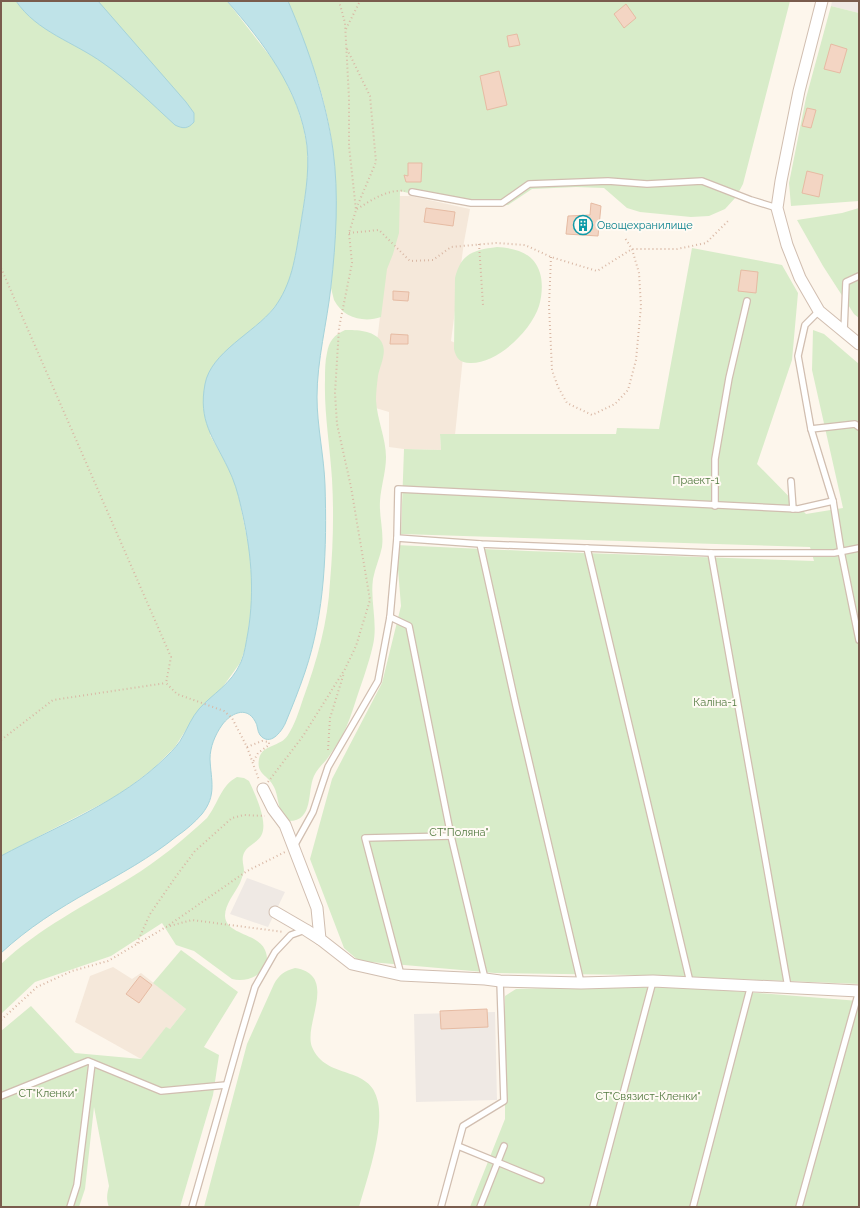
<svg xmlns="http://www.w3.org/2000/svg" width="860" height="1208" viewBox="0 0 860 1208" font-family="Raleway,sans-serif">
	<rect width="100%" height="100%" fill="#fdf6ec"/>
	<g fill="#f5e8da">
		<path d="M395,196H411L470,209L464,242L451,341L464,347L455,435L440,434L441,450L404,449L389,447V412L369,406Z"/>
		<path d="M113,967L132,979L141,973L186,1009L170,1029L166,1028L141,1059L75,1022L90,976Z"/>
	</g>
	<g fill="#efe9e4">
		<path d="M832,1H859V13L831,6Z"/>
		<path d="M247,878L285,892L268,927L230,914Z"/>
		<path d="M495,1012L497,1100L416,1102L414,1014Z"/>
	</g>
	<g fill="#d8ecc9">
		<path d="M1,1H227L273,60L285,80L296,104L303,126L307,147L308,168L306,190L294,267L288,284L280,300L268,315L238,341L210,435L229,469L237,489L249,548L252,583V602L246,646L240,663L222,688L199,709L175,747L154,768L124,791L107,801L1,856Z"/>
		<path d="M288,1H790L743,184L736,197L725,209L709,216L691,217L640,212L627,208L604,188L576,187L532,189L508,205L479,207L456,204L400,191L399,233L393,254L387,269L381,317C364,323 343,318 334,300C333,296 332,292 331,288C336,228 340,169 326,111C318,73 301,37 288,1Z"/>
		<path d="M831,6L859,13V201L791,206L789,183L806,98Z"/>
		<path d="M859,208V318L854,314L823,266L797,220L842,213Z"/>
		<path d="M497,247C516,248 534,253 540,273C543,283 542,296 539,306C531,331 497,364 470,363C460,363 456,358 454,349L455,278C461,253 474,250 497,247Z"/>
		<path d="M692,248L782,265L798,293L792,360L757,464L806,514L843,508L812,370L813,330L824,334L859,364V984L637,975L495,973L359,961L344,948L310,859L332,779L382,683L401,606L396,545L528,551L814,561L810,547L401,534L404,449L441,450L440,434H616L617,428L659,429Z"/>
		<path d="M345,330C357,330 373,330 381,341C388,352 380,365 378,376C377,384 376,392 376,400C377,420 386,438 386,457C386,472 381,486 380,501C379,517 384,531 382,547C380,557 375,568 373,579C370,601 378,623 373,645C369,663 362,682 356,700C352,712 348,725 342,736C337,744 332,752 327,759C323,764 317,769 314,776C307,791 314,821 289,821C287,820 284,818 283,815C278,809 278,794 274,787C269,775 256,775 259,759C262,744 281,747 288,735C295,724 299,711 303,699C317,661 328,622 330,582C333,548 334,513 332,479C330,446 324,413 325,380C325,371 325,361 327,353C329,341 334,335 345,330Z"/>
		<path d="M237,777L244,778L249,781C255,794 269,823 261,836C257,843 248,845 244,853C241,860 244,865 244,871C243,875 241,880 240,883C235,893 225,904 225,916C226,935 258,933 265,950C274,970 250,984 232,979L194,951L176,945L162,923L111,956L35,982L1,1014V964C39,928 86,905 130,878C158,861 183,840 207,818C218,804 221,785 237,777Z"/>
		<path d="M181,950L238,992L204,1047L219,1055L213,1095L180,1207H109C106,1199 107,1194 109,1186L94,1107L85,1189L79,1207H1V1031L31,1006L75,1053L141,1059L166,1027L170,1029L186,1009L153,983Z"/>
		<path d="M295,968C339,975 303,1024 312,1047C326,1081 371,1064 378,1102C384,1131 367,1179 359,1207H204L247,1044L274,984C279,975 284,971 295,968Z"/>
		<path d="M658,985L859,1001V1207H470L505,1119V996L516,989Z"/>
	</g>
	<g fill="#bfe3e8" stroke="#a5d3da">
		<path d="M16,1H98L186,102L194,113V122C188,129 183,129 175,125C152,104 129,81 103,63C74,42 37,32 16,1Z"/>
		<path d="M227,1H288C308,47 326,100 333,150C339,194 336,242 331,286C327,323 317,360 317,397C317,426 324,456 325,485C327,548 325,613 305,672C299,690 292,707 285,724C281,732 270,747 260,735C257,731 258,725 255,721C246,705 230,714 222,725C215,735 210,747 210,759C211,781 217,795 202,814C195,822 186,830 177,836C150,858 120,874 90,891C58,909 28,928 1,953V856C57,826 121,802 167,756C173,750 179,744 183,736C188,727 192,717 199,709C213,693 231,685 241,662C245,653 246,642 248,632C255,590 251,549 241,507C238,493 234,480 228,468C213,437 198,421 205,384C211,352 254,333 274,308C292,284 295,258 300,229C304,202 310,174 307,146C300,90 263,42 227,1Z"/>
	</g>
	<g fill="#f3d5c3" stroke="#e6bba3">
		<path d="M626,4L636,18L624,28L614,14Z"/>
		<path d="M517,34L520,45L509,47L507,36Z"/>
		<path d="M831,44L847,49L840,73L824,69Z"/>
		<path d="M499,71L507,105L487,110L480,76Z"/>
		<path d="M807,108L816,110L811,128L802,126Z"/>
		<path d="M408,163H422L421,182H406L404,175L408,176Z"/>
		<path d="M807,171L823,175L819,197L802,193Z"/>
		<path d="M591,203L601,206L598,236L566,234L568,216L590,215Z"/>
		<path d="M426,208L455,212L453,226L424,222Z"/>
		<path d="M741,270L758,272L756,293L738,291Z"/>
		<path d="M393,291L409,292L408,301L393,300Z"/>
		<path d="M391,334L408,335V344H390Z"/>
		<path d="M140,976L152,985L139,1003L126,994Z"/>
		<path d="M487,1009L488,1027L441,1029L440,1011Z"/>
	</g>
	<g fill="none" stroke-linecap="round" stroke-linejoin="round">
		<g stroke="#d1beb0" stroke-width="8">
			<g id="lane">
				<path d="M412,192L471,203H502L529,184L608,181L647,184L702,181L751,200L777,208"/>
				<path d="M819,311L805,325L798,356L811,429L833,501L841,551L859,640"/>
				<path d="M844,331L846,282L859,276"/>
				<path d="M811,429L855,424L859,427"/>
				<path d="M791,481L793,509"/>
				<path d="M715,506V459L729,378L747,301"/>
				<path d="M397,538L480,544L711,553H834L859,548"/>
				<path d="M480,544L516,706L581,983"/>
				<path d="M587,548L690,982"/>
				<path d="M711,553L788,987"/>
				<path d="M390,617L409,626L451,836L485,979"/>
				<path d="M293,848L313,812L328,767L378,681L390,617L397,538L398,489L798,509L833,501"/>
				<path d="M401,975L365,838L451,836"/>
				<path d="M1,1096L88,1061L161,1091L226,1085"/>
				<path d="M458,1146L541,1180"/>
				<path d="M70,1207L77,1185L92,1063"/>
				<path d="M192,1207L239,1041L255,987L275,952L291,935L305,930"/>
				<path d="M441,1207L463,1126L504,1101L500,981"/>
				<path d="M480,1207L504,1146"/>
				<path d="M593,1207L653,981"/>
				<path d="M693,1207L751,985"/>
				<path d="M799,1207L859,991"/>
			</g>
		</g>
		<g stroke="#d1beb0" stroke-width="13">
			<g id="street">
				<path d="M822,1L799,91L781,181L777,208L787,245L800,278L819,311L859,344"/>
				<path d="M263,789L273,809L285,825L317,908L320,939L352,964L401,975L485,979L500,981L581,983L653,981L859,991"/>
				<path d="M275,912L306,930L320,939"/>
			</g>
		</g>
		<g stroke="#d9b8a5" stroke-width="2" stroke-dasharray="1 3" stroke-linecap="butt">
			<path d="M346,29L360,1"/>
			<path d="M347,49L370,96L376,162L356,209"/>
			<path d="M357,209C372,200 387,189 405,191"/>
			<path d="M349,233L379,230L410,261L433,260L451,247L496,243L525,245L551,257L597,271L632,249H677L706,243L728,221"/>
			<path d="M479,244L483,305"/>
			<path d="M551,257L549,306L552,370L558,387L567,403L592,415L615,404L628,390L636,360L641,306L639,273L632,249L625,238"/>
			<path d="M1,268L171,657L166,683L177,694L224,711L232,718L247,747L259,780"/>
			<path d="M1,740L53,700L166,683"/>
			<path d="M247,747L262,741L269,742V745L258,753L253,762"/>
			<path d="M328,750L330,718L344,673"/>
			<path d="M268,782L303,736L345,669L356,646L370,600L351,487L337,424L335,393L339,328L352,263L349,233L356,210L349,146V98L345,23L339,1"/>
			<path d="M169,925L247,871L285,852"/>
			<path d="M137,943L150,914L177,875L195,851L232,818L244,815L265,816"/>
			<path d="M1,1020L37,987L72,971L108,961L166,927L192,920L284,932"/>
		</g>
		<use href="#lane" stroke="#fff" stroke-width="5.5"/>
		<use href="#street" stroke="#fff" stroke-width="11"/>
	</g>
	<defs>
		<g id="building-ring" transform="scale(1)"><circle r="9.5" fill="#fffaf3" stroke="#0f9aa8" stroke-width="1.5"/><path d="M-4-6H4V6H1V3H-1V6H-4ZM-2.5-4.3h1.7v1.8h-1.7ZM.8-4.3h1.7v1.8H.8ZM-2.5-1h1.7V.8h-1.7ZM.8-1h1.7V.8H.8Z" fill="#0f9aa8"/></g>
	</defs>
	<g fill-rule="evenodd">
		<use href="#building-ring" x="583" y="225"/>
	</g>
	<g text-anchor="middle" stroke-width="4" stroke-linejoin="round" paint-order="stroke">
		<g font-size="11" fill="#0d838f" stroke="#fffaf3" text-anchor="start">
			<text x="597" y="229">Овощехранилище</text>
		</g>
		<g font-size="11" fill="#537a41" stroke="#fffaf3">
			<text x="696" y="484">Праект-1</text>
			<text x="715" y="706">Каліна-1</text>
			<text x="459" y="836">СТ"Поляна"</text>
			<text x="48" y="1097">СТ"Кленки"</text>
			<text x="648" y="1100">СТ"Связист-Кленки"</text>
		</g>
	</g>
	<rect width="860" height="1208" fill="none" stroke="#7a5c4d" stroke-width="4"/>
</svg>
